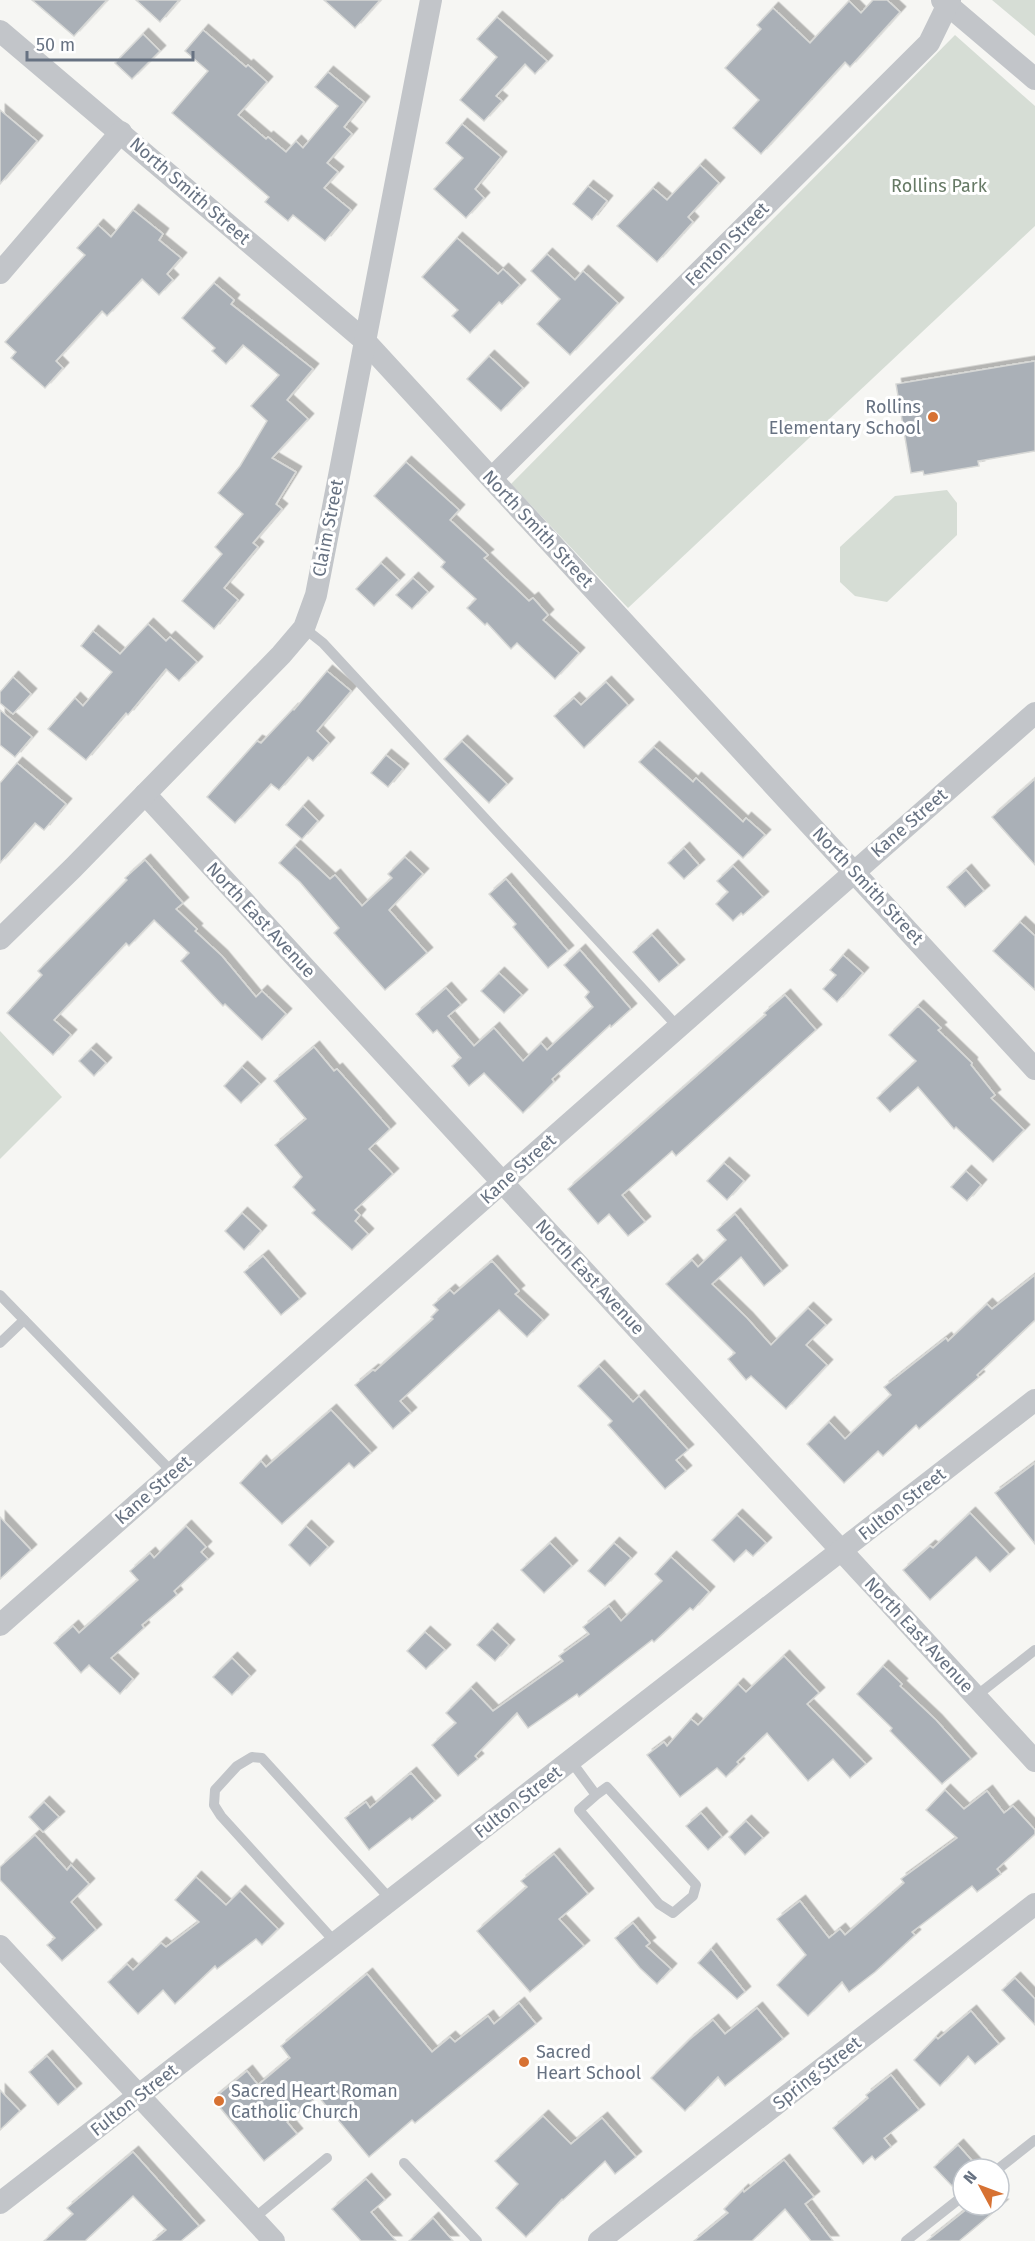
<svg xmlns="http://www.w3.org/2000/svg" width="1035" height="2241" viewBox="0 0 1035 2241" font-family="'Fira Sans',sans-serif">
	<defs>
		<filter id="shadow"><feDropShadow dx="5.5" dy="-5.5" stdDeviation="0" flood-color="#0004"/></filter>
	</defs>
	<rect width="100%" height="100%" fill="#f6f6f3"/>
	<g fill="#d6ddd5">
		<path d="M992,0H1035V36Z"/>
		<path d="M955,35L1035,106V226L628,608L511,484Z"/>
		<path d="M947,490L957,503V535L887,602L855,596L840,582V547L895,496Z"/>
		<path d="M0,1031L62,1097L0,1159Z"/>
	</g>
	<g fill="#aab0b7" stroke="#d7d8d6" stroke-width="1.5" filter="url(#shadow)">
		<path d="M32,0H107L74,36Z"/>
		<path d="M136,0H179L160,22Z"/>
		<path d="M324,0H380L355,28Z"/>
		<path d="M873,0H887L900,12L850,67L845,62L761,154L733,128L759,100L725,68L761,29L757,25L773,8L810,43L849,1L861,13Z"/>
		<path d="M497,17L547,61L535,74L525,64L496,96L502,101L484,121L460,100L497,57L477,39Z"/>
		<path d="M203,30L246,67L248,65L267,82L238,115L266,139L268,137L286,152L296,141L303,148L338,106L315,87L328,72L364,102L344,127L352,134L327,163L338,172L324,188L351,210L325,241L293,215L288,221L265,202L269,197L172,113L208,71L185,51Z"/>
		<path d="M143,34L160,51L132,79L115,63Z"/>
		<path d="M0,110L37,141L0,184Z"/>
		<path d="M462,124L501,157L475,189L484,198L466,218L434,189L463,158L446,143Z"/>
		<path d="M700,165L719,183L688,217L693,222L657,262L617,226L653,188L667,200Z"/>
		<path d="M588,186L607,201L592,220L573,204Z"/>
		<path d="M133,210L163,234L159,240L181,258L167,274L173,280L159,295L142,279L107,316L102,311L56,361L63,368L45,388L11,358L16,352L5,342L85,255L77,248L98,225L111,237Z"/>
		<path d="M457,238L498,274L503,269L520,285L502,304L499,302L470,333L452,316L458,310L422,277Z"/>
		<path d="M547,254L575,280L583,271L618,303L570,355L537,324L560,299L531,271Z"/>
		<path d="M214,283L234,300L231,304L313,369L287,400L308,419L272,458L296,472L276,504L282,509L253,543L258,547L224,588L238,600L214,629L182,601L222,554L215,547L243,514L218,493L240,466L267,421L251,406L279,375L243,345L226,364L212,351L215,348L182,318Z"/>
		<path d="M489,356L523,388L501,411L467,379Z"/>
		<path d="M1035,361V451L978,461L979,466L924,475L923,471L911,473L896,384Z"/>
		<path d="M406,462L459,510L450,520L488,555L484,558L529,601L533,598L548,615L543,620L579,653L555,679L517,643L511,649L487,623L485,625L467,608L476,599L441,567L445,562L374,496Z"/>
		<path d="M381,563L399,580L374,606L356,589Z"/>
		<path d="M413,578L428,592L412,609L396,595Z"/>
		<path d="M148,624L166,641L170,637L197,662L179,681L166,669L128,715L126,713L86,760L48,729L75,698L83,706L112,672L81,646L93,631L120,654Z"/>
		<path d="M327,671L351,691L317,731L329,743L313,761L308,757L279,790L271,784L235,823L207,797L257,741L261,743L293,709L294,710Z"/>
		<path d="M13,677L31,694L13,714L0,703V692Z"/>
		<path d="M606,682L628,705L584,748L554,716L574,698L581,705Z"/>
		<path d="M0,710L32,737L15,757L0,745Z"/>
		<path d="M462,741L507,784L489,803L444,759Z"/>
		<path d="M654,747L693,782L696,778L743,822L746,818L765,835L743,858L639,762Z"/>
		<path d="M386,755L403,769L388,787L371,773Z"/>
		<path d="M17,763L66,804L44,830L35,823L0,863V783Z"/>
		<path d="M1035,779V865L992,817Z"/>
		<path d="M303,806L318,821L302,839L286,825Z"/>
		<path d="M295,846L330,879L335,875L362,906L392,878L388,874L405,857L423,874L389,910L427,953L385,990L334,933L339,928L300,882L279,863Z"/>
		<path d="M684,848L699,865L684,879L668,863Z"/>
		<path d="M145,860L183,903L176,909L197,929L195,931L222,956L256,997L262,991L286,1014L262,1040L225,1004L223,1006L181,961L189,953L154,920L129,946L126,943L54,1020L71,1035L53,1055L7,1013L42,975L38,971L127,880L125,878Z"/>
		<path d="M733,866L763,897L743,915L741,913L733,921L716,904L728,892L717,881Z"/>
		<path d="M966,870L984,891L965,907L947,887Z"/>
		<path d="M506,879L568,951L548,968L513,927L516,924L489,894Z"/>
		<path d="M1020,922L1035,936V990L993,951Z"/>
		<path d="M652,935L679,965L659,982L633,952Z"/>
		<path d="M580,950L631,1009L611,1027L610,1025L552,1079L554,1082L523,1113L484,1073L469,1086L452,1066L461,1058L437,1030L433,1033L416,1014L446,988L461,1005L448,1016L474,1046L494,1028L523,1061L541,1043L547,1050L593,1007L585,997L589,992L564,965Z"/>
		<path d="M843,955L863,973L837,1002L823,989L836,975L830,970Z"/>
		<path d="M499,973L522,995L504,1013L481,991Z"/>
		<path d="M785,995L816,1030L676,1156L672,1151L622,1195L645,1222L628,1236L609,1214L598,1224L568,1189L766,1015L764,1013Z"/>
		<path d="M918,1006L941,1028L938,1030L972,1063L971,1065L995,1095L991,1098L1024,1130L993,1162L956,1127L954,1129L918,1087L890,1112L877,1098L916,1061L889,1035Z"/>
		<path d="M314,1047L334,1071L337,1069L390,1129L369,1149L393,1174L355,1210L360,1215L355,1221L368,1234L352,1250L312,1213L315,1210L293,1187L302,1177L275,1145L306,1119L274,1081Z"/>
		<path d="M91,1049L106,1063L94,1076L79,1061Z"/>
		<path d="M242,1067L260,1084L241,1103L224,1086Z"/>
		<path d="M724,1163L744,1181L727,1200L707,1181Z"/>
		<path d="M966,1171L981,1185L967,1201L951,1187Z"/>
		<path d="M242,1213L261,1231L244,1250L225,1231Z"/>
		<path d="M735,1214L782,1271L764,1286L741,1257L712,1284L747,1318L771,1345L808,1308L826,1325L806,1345L827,1365L786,1409L751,1376L746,1380L728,1359L735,1353L666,1284L692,1260L698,1267L726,1240L717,1230Z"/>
		<path d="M263,1256L300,1299L281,1315L244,1272Z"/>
		<path d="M492,1261L519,1291L515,1294L543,1320L527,1337L499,1310L400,1401L411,1413L393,1429L355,1385L373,1370L375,1371L433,1319L431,1317L438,1310L433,1305L450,1290L454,1294Z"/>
		<path d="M1035,1275V1320L977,1375L979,1377L919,1429L916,1425L883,1456L878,1451L844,1483L807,1444L829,1422L845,1439L891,1395L884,1387L946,1338L948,1341L987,1304L992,1309Z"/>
		<path d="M599,1366L633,1402L639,1396L688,1450L676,1460L686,1471L665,1489L608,1425L612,1421L578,1386Z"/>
		<path d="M331,1410L371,1453L354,1468L349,1463L282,1524L240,1483L261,1461L266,1467Z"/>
		<path d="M1035,1463V1544L995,1493Z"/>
		<path d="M970,1513L1009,1554L990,1572L976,1557L930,1600L903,1570L930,1546L933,1548Z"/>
		<path d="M737,1515L766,1543L753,1556L746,1550L734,1562L712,1540Z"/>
		<path d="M0,1517L31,1550L0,1579Z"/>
		<path d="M186,1526L206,1547L201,1552L208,1559L174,1591L177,1595L142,1625L144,1628L111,1658L133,1679L120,1694L89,1665L81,1673L54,1643L73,1626L79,1633L138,1580L130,1571L150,1553L154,1558Z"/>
		<path d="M306,1526L328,1547L310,1566L289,1545Z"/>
		<path d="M550,1543L572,1566L544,1593L521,1570Z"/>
		<path d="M614,1543L631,1558L605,1586L588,1571Z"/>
		<path d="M671,1557L709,1592L693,1610L690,1608L654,1642L652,1640L579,1697L577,1694L528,1728L517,1713L475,1756L478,1759L458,1776L432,1745L456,1723L446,1713L471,1688L493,1711L563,1661L559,1656L589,1634L583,1627L609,1606L621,1621L662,1581L655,1574Z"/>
		<path d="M492,1629L509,1645L495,1661L477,1645Z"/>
		<path d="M425,1632L445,1650L426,1669L407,1651Z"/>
		<path d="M784,1656L819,1693L807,1704L866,1764L850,1778L833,1759L808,1781L767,1733L737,1762L739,1764L726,1777L717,1768L680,1797L647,1755L664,1742L667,1746L691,1719L698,1725L738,1684L746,1692Z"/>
		<path d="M232,1658L250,1676L232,1695L213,1677Z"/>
		<path d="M883,1666L902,1684L900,1686L936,1720L971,1759L942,1784L890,1731L892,1728L857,1694Z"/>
		<path d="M411,1773L435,1801L412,1820L410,1818L369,1850L345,1818L366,1802L370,1808Z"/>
		<path d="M945,1790L964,1809L987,1791L1004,1813L1013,1806L1035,1830V1834L997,1869L1001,1874L977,1892L972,1886L912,1932L915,1935L875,1972L849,1992L842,1982L808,2016L777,1985L806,1955L777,1919L800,1901L829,1938L840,1929L845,1935L904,1883L901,1879L957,1838L926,1810Z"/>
		<path d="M44,1802L59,1817L43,1832L29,1817Z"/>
		<path d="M701,1813L722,1837L708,1850L686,1826Z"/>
		<path d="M746,1821L763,1838L745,1855L729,1837Z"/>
		<path d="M35,1835L67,1870L71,1865L89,1884L71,1902L96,1930L62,1961L47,1945L55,1938L0,1880V1867Z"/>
		<path d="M554,1854L588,1894L559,1919L584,1946L530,1992L477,1931L527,1887L521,1881Z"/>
		<path d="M196,1877L226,1905L240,1891L278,1929L262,1945L256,1939L217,1969L215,1966L175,2004L163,1990L138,2014L108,1982L127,1964L133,1970L161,1943L166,1947L199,1922L175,1900Z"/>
		<path d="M633,1923L650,1943L646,1946L671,1969L657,1984L640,1968L615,1938Z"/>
		<path d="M711,1949L745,1992L737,1999L698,1963Z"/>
		<path d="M367,1974L432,2052L450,2037L455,2042L488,2016L494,2024L519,2003L536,2024L415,2123L412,2120L369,2157L318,2096L287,2122L297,2134L264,2161L213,2099L247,2071L258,2085L290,2058L281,2046Z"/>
		<path d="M1015,1978L1035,1999V2025L1002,1990Z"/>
		<path d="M757,2008L783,2039L725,2086L718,2077L685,2111L651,2078L689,2040L713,2020L725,2034Z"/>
		<path d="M971,2011L999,2044L975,2064L968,2056L940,2086L914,2060L936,2037L938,2039Z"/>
		<path d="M47,2056L76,2089L58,2105L29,2072Z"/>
		<path d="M891,2075L919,2110L884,2138L891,2147L875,2160L872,2156L863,2164L833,2128L868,2098L866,2095Z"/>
		<path d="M0,2090L20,2111L0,2130Z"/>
		<path d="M543,2116L571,2144L602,2118L636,2157L615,2174L605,2161L563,2200L562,2199L526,2237L496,2208L518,2184L495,2161Z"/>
		<path d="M958,2145L975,2164L970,2169H963V2175L952,2186L934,2167Z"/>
		<path d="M133,2152L199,2226L181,2241H153L166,2230L133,2196L85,2241H44L73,2214L67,2208Z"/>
		<path d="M784,2160L814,2197L805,2204L833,2241H811L785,2209L752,2241H694L728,2213L724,2209L743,2190L744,2192Z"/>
		<path d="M366,2179L385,2200L371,2212L396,2241H361L332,2209Z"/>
		<path d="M972,2205H1002L959,2241H927Z"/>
		<path d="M433,2218L453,2241H409Z"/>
	</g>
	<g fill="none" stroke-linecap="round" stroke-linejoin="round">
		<g stroke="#c2c5c9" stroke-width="10">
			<path d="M304,628L323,643L678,1027"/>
			<path d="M0,1295L173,1473"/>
			<path d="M0,1343L24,1320"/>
			<path d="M976,1696L1035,1650"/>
			<path d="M571,1761L596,1795L607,1787L696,1885L693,1896L673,1913L659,1904L579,1810L596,1795"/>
			<path d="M336,1943L221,1816L214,1805L215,1790L237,1766L252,1757L262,1758L391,1900"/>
			<path d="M404,2163L477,2241"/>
			<path d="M998,2169L1035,2140"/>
			<path d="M253,2219L327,2158"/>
			<path d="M906,2241L963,2196"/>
		</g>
		<g stroke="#c2c5c9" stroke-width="22">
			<path d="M942,0L1035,79"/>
			<path d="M0,31L364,340L1035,1069"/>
			<path d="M0,273L121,132"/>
			<path d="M492,478L929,43L950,0"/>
			<path d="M145,794L1035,1761"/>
			<path d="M0,939L73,868L281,655L304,628L316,595L431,0"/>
			<path d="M0,1625L1035,713"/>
			<path d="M0,1946L274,2241"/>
			<path d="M0,2203L1035,1400"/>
			<path d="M599,2241L1035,1904"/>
		</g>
	</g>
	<g fill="#d77233" stroke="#fff" stroke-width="2">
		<circle cx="933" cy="417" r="6"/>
		<circle cx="524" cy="2062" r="6"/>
		<circle cx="219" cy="2101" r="6"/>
	</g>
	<g text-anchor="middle" stroke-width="6" stroke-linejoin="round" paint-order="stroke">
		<g font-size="18" fill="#677a66" stroke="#fff">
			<text x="939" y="192">Rollins Park</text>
		</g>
		<g font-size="18" fill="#677282" stroke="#fff">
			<text transform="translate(190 191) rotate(41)" y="6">North Smith Street</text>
			<text transform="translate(727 244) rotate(-45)" y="6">Fenton Street</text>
			<text transform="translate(328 528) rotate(-79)" y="6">Claim Street</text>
			<text transform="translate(538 529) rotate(47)" y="6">North Smith Street</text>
			<text transform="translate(909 823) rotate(-41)" y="6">Kane Street</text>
			<text transform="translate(868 886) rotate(47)" y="6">North Smith Street</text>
			<text transform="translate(261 920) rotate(47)" y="6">North East Avenue</text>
			<text transform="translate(518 1169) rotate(-42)" y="6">Kane Street</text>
			<text transform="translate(590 1277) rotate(47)" y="6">North East Avenue</text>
			<text transform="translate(153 1490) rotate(-41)" y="6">Kane Street</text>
			<text transform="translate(902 1504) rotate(-38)" y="6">Fulton Street</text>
			<text transform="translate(919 1635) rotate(47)" y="6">North East Avenue</text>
			<text transform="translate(518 1802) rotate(-38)" y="6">Fulton Street</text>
			<text transform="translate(817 2073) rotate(-38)" y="6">Spring Street</text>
			<text transform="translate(134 2100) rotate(-38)" y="6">Fulton Street</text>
		</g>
		<g font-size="18" fill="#677282" stroke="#fff" text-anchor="start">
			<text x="921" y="413" text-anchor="end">Rollins<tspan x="921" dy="21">Elementary School</tspan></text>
			<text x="536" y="2058">Sacred<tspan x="536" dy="21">Heart School</tspan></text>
			<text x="231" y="2097">Sacred Heart Roman<tspan x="231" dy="21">Catholic Church</tspan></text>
		</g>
	</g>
	<g transform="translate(981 2187) rotate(311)"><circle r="28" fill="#ffffff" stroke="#c2c7cd" stroke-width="1.5"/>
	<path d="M0-4.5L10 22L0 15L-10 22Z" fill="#d77233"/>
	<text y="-9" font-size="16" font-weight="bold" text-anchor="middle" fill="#677282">N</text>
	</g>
	<path d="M27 51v9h166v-9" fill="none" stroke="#677282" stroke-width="3"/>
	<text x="36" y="51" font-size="18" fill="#677282" stroke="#ffffff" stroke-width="4.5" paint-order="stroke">50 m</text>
</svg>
